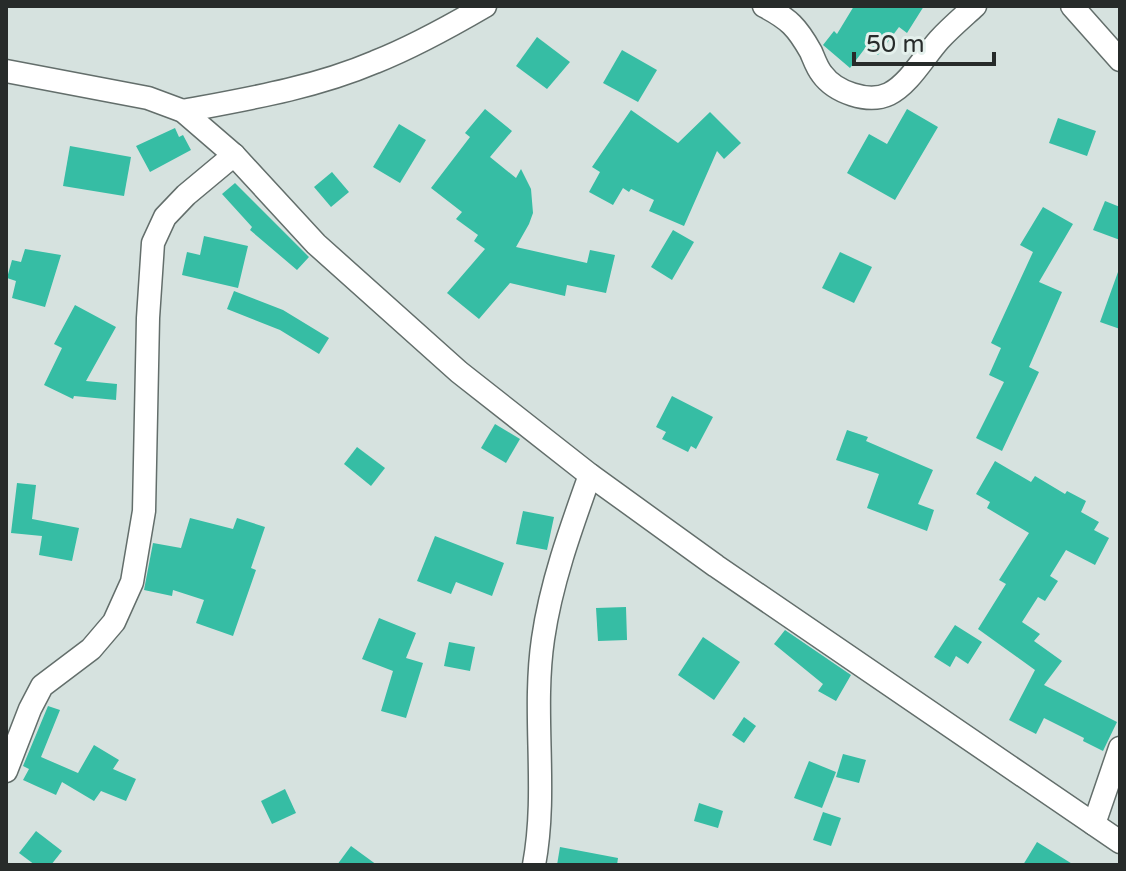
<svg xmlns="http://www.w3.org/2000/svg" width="1126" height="871" viewBox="0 0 1126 871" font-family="'Varela Round',sans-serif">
	<rect width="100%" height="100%" fill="#d6e2df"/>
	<g fill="#36bda4">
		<path d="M854,6H924L907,33L899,27L878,55L866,47L850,68L823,45L834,31L837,34Z"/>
		<path d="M537,37L570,62L547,89L516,66Z"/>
		<path d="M622,50L657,70L638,102L603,83Z"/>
		<path d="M485,109L512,131L490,157L516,178L521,169L531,189L533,213L529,224L516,247L587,263L590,250L615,255L606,293L567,285L565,296L510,283L479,319L447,293L485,249L474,241L478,235L456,219L462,212L431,188L470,137L465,133Z"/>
		<path d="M907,109L938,127L895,200L847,173L869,134L887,144Z"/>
		<path d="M631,110L678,143L710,112L741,143L724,159L717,151L684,226L649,211L654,200L631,189L629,192L623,188L613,205L589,192L600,172L592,167Z"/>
		<path d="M1058,118L1096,131L1087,156L1049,143Z"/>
		<path d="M399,124L426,140L400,183L373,167Z"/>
		<path d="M175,128L179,137L183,135L191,150L150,172L136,146Z"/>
		<path d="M70,146L131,157L124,196L63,186Z"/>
		<path d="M332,172L349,192L331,207L314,187Z"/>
		<path d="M235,183L309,257L297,270L250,230L252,227L222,194Z"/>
		<path d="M1105,201L1120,207V240L1093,230Z"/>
		<path d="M1043,207L1073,224L1039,282L1062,292L1029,367L1039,372L1002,451L976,438L1004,382L989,375L1001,348L991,343L1033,252L1020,245Z"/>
		<path d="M673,230L694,242L672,280L651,267Z"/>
		<path d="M204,236L248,246L238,288L182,275L187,252L200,255Z"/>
		<path d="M25,249L61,255L45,307L12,298L16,281L7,278L12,260L21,262Z"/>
		<path d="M840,252L872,267L854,303L822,288Z"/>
		<path d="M1118,272H1120V329L1100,322Z"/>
		<path d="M234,291L283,310L329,338L319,354L280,330L227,309Z"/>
		<path d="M75,305L116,327L86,381L117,384L116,400L74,396L73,399L44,385L62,348L54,344Z"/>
		<path d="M672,396L713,417L696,449L691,446L688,452L662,439L666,432L656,427Z"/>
		<path d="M495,424L520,439L506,463L481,448Z"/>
		<path d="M847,430L868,437L866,441L933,470L918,504L934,510L927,531L867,508L879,474L836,460Z"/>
		<path d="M357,447L385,468L371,486L344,464Z"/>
		<path d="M995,461L1031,482L1035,476L1065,494L1067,491L1086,501L1081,512L1099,522L1094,530L1109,538L1095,565L1066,550L1050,576L1058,581L1045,601L1038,597L1022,622L1040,634L1034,641L1062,661L1044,685L1117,722L1103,751L1083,741L1084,738L1044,718L1036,734L1009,720L1035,670L978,629L1006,584L999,580L1029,533L987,508L990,502L976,494Z"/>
		<path d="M17,483L36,485L32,519L79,528L72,561L39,555L42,536L11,533Z"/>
		<path d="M523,511L554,517L547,550L516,544Z"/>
		<path d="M190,518L233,529L237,518L265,527L251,568L256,570L233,636L196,623L204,600L173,590L172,596L144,590L153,543L181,548Z"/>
		<path d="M435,536L504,563L492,596L456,582L451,594L417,581Z"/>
		<path d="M626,607L627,640L598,641L596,608Z"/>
		<path d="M379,618L416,633L406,658L423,663L406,718L381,711L393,671L362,659Z"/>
		<path d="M955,625L982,642L968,664L956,656L950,667L934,657Z"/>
		<path d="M785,630L851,675L836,701L818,691L823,684L774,644Z"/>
		<path d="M703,637L740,662L714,700L678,675Z"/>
		<path d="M449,642L475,647L470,671L444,666Z"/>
		<path d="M48,706L60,710L41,757L78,773L94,745L119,760L113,769L136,779L126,801L101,791L94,801L62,782L56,795L23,780L29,769L23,766Z"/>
		<path d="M744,717L756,726L744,743L732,735Z"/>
		<path d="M843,754L866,760L859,783L836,777Z"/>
		<path d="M809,761L836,772L822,808L794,798Z"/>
		<path d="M285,789L296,813L272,824L261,801Z"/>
		<path d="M699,803L723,811L718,828L694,821Z"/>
		<path d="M823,812L841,818L831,846L813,840Z"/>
		<path d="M36,831L62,851L51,865H35L19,853Z"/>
		<path d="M1037,842L1074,865H1023Z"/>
		<path d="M351,846L377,865H337Z"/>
		<path d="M560,847L618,858L617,865H557Z"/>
	</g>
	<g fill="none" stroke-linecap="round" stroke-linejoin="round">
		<g stroke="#636e6b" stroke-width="25">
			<g id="minor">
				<path d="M764,6C789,19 797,27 811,52C814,59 817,68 822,74C835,92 868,104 889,94C909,84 924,57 939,40C950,28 963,17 975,6"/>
				<path d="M1072,6L1120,60"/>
				<path d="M6,71L148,98L183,111L234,155L316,244L459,372L590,475L716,566L1120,842"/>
				<path d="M183,111C247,99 314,88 375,62C413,47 449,27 485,6"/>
				<path d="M6,771L30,709L42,686L91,649L114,622L132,582L144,511L148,318L153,243L165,217L186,195L234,155"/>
				<path d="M1094,824L1120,748"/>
				<path d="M534,865C548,790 532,714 543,639C551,583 571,528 590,475"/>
			</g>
		</g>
		<use href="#minor" stroke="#fff" stroke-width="22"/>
	</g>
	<rect width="1126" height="871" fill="none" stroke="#272b2a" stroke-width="16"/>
	<path d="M854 52v12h140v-12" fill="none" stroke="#272b2a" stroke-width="4"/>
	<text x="866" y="52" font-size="24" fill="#272b2a" stroke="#e4f0ec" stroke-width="6" paint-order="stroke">50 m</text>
</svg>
